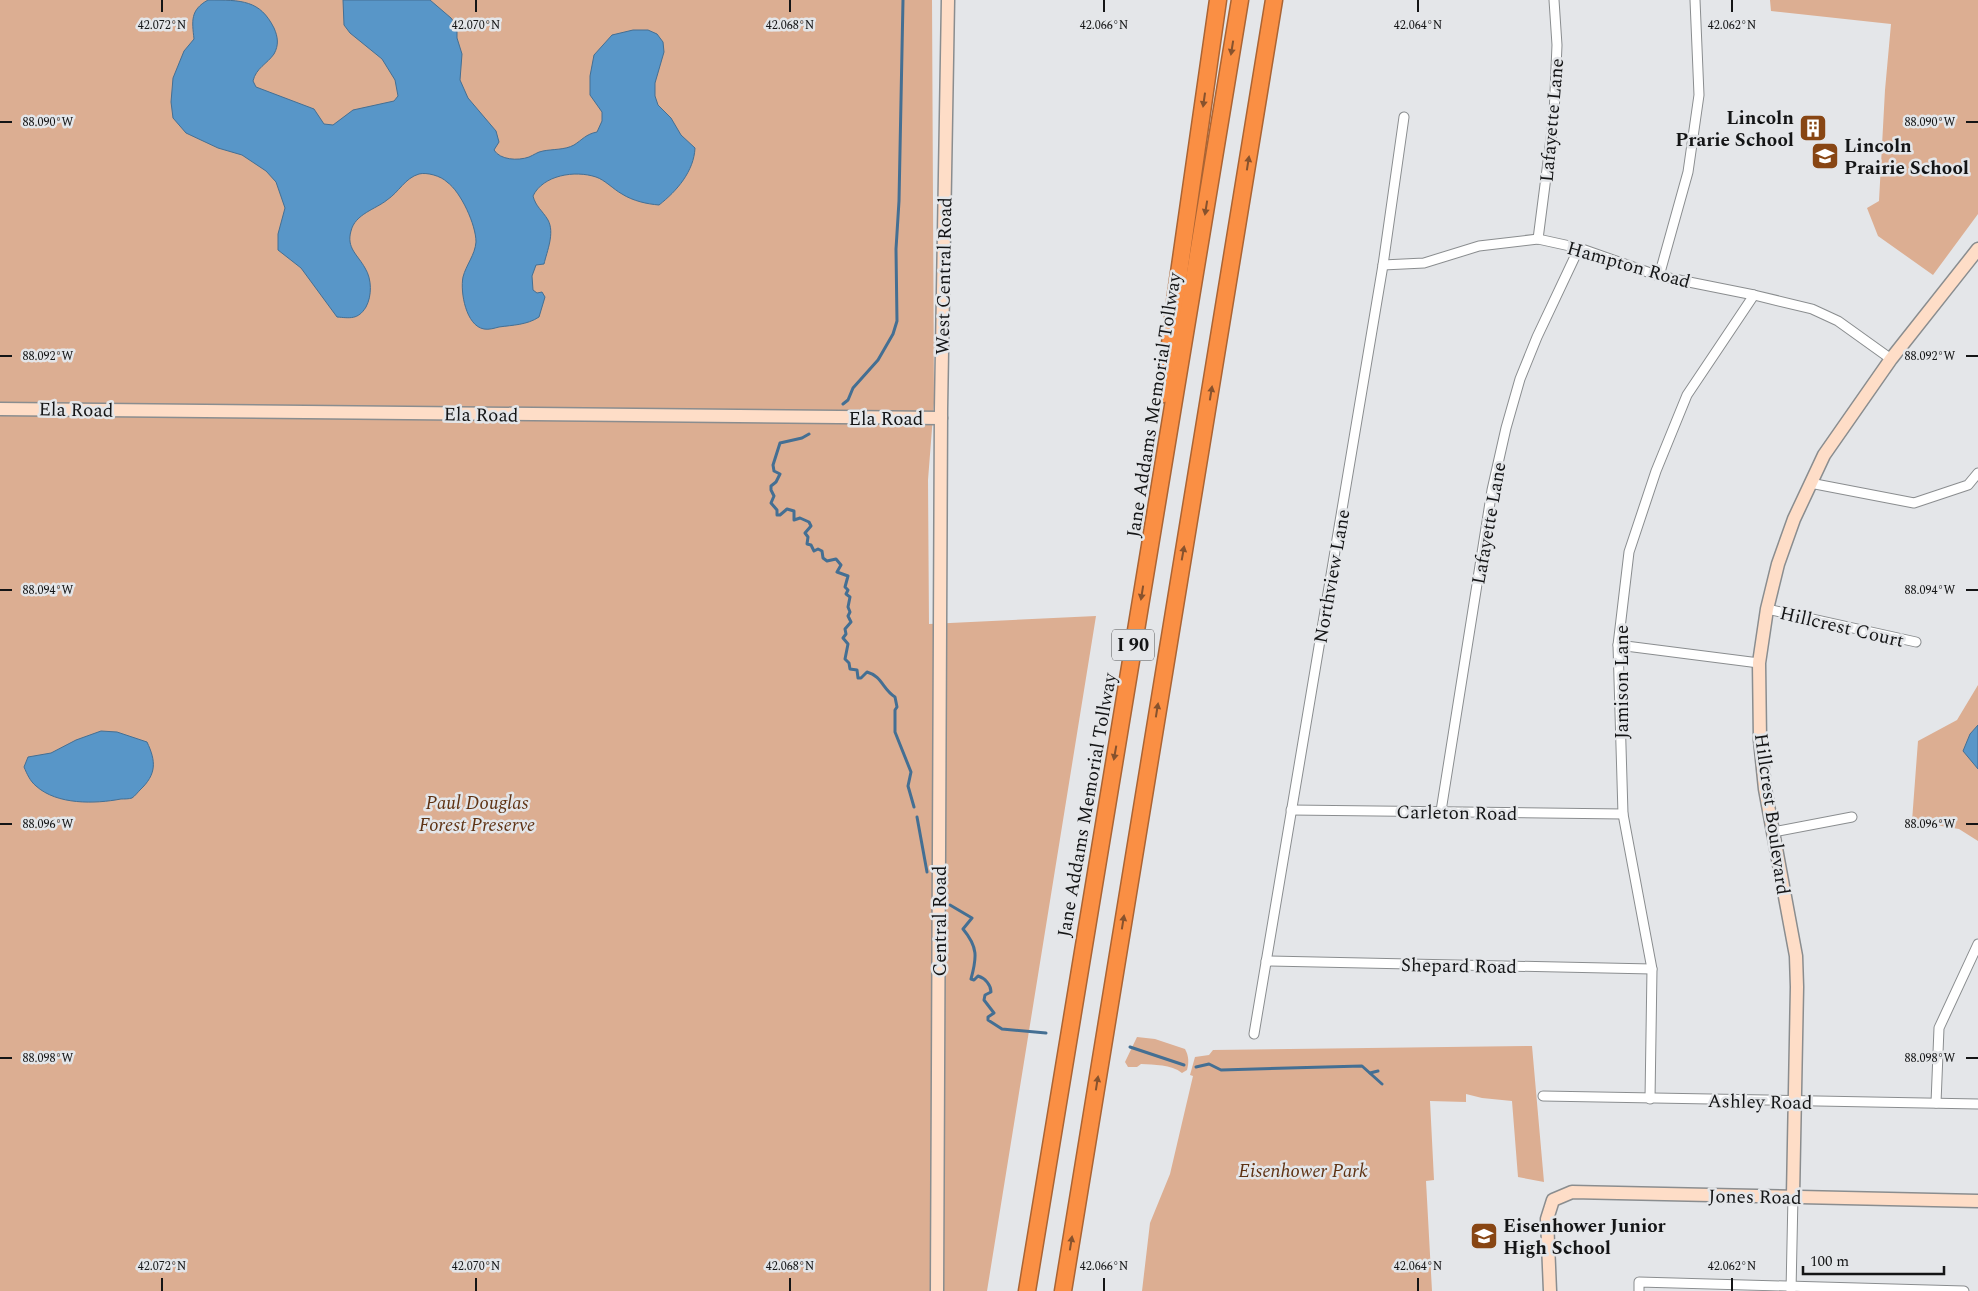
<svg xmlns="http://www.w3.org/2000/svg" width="1978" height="1291" viewBox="0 0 1978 1291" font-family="Spectral,serif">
	<rect width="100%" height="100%" fill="#e4e6e9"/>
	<g fill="#dcae92">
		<path d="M0,0H932L934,403L928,480L929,624L1096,616L987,1291H0Z"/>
		<path d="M1770,0H1978V214L1933,275L1878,236L1867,208L1879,201L1885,90L1891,24L1771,11Z"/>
		<path d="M1978,685V841L1959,829L1912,821L1918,741L1957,720Z"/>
		<path d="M1137,1037L1155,1039L1185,1049C1189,1056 1189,1063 1187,1070L1182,1073C1171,1064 1154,1065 1141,1064L1137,1067H1128L1125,1062Z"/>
		<path d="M1532,1046L1544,1182L1518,1177L1512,1101L1482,1098L1466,1094V1102L1430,1101L1434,1180L1426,1181L1432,1291H1142L1150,1223L1170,1174L1193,1076L1190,1075L1195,1057L1209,1055L1213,1050Z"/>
	</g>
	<g fill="#5896c8" stroke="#446f93">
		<path d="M208,0C242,0 260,0 274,28C278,37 279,45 274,54C267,64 256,68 253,81L256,87L314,109L324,124L333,125L353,110L394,101L398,96L395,80L382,59L350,33L344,25L343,0H430L451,18L457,26V38L462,54L460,80L468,98L496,131L499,142L494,150C500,160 518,161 529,157C534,155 537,152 543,151C553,149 565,150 574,145C582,140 586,134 597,132L602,121V112L590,95V76L594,55L612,35L633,30H648L657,34L663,42L664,52L655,83V96L658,105L671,118L681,135L695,148C694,171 677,191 659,205C647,204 633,201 622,194C613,189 605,180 596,177C575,170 543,175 533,196C536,207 542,210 548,220C555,233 547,251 544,264L536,265L532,276L533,290L537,293L542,292L545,297L539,317C527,325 513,325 499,327C495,328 489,330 484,329C466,326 460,292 463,277C466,265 475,255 476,242C476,225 461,192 447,182C441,176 427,172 419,174C405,178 399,192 387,200C376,209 355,214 351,231C346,248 358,255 365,268C372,279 372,296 366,307C358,320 350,318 337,317L301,268L278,250V234L285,208L276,182L266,171L242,155L218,148L186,133L173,118L171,102L173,78L184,51L194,39C192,21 190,10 208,0Z"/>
		<path d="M1978,725V769L1963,751L1970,734Z"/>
		<path d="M101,731L117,732L147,742C156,761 157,774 140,790C138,792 135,796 132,798C129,799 124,799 121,799C95,804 57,805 36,786C30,781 27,774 24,767L28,757L51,753L76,740Z"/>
	</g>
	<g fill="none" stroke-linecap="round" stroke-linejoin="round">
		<g stroke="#446f93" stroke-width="3">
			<path d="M843,404L848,400L853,388L878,360L893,334L897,321L896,249L899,201L903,0"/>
			<path d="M809,434L802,438L780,443L773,465L774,471L780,474L776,482L771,486V490L774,496L771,503L777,510V515H780L787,509L794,511V520L800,518L809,522L811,526L805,533L808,537L807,544L811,545L814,551L818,549L822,551L823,558L827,561L836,559L841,565L837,572L848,576L845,587L848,590L846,594L850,597L848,607L850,612L848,616L851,622L845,629L846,634L843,638L848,644L845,659L849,663L850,669L857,670L858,678H861L867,672C882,676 883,690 895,697L897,707L895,710V732L911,772L908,786L914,807"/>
			<path d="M917,817L927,872"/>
			<path d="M950,905L972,918L963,929C978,947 977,957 971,979L974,980L978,976C985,978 991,985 991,992L985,995L984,1000L994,1013L988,1017V1020L1002,1029L1046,1033"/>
			<path d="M1130,1047L1184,1065"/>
			<path d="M1196,1067L1209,1064L1221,1070L1362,1066L1382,1084"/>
			<path d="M1370,1073L1378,1071"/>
		</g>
		<g stroke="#8a8d8f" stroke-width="11">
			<g id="street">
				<path d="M1538,239L1554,115L1557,45L1554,0"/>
				<path d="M1383,265L1424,263L1479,246L1538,239L1579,248L1659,276L1754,295L1812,309L1838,321L1891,359"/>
				<path d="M1659,276L1688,172L1699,95L1695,0"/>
				<path d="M1810,483L1914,503L1968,485L1978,473"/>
				<path d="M1767,609L1916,642"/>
				<path d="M1618,645L1759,663"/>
				<path d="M1291,810L1623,814"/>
				<path d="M1441,811L1492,490L1506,428L1520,379L1537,337L1579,248"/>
				<path d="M1773,832L1852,817"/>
				<path d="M1266,961L1652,969"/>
				<path d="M1254,1034L1383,265L1404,117"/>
				<path d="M1543,1096L1978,1104"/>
				<path d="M1650,1099L1652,969L1623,814L1618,645L1629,552L1656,471L1687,395L1754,295"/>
				<path d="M1936,1103L1939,1028L1978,944"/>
				<path d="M1639,1291V1282L1964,1291"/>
				<path d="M1791,1291L1793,1196"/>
			</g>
		</g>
		<g stroke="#8a8d8f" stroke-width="15">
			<g id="secondary">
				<path d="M0,409L941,418"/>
				<path d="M1793,1196L1797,987L1796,956L1765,789L1760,740L1759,663L1767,609L1778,564L1794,519L1824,455L1891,359L1978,249"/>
				<path d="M937,1291L941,409L948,0"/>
				<path d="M1550,1291L1547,1219L1553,1200L1572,1192L1978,1201"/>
			</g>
		</g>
		<g stroke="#aa6434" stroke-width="19">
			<g id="highway">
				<path d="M1164,394L1176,294L1218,0"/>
				<path d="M1027,1291L1240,0"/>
				<path d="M1063,1291L1274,0"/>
			</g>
		</g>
		<use href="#street" stroke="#fff" stroke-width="9"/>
		<use href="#secondary" stroke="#feddc7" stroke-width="12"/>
		<use href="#highway" stroke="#fa8f44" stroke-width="16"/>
	</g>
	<defs><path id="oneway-solid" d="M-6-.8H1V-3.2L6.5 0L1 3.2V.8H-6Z" transform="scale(1.25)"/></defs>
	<g fill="#87522d">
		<use href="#oneway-solid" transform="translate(1232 48) rotate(99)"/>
		<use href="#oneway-solid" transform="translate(1204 100) rotate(98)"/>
		<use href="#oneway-solid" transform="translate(1248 163) rotate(-81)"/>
		<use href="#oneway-solid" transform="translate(1206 208) rotate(99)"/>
		<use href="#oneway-solid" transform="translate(1211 393) rotate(-81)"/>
		<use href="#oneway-solid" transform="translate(1183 553) rotate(-80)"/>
		<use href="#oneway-solid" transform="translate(1142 593) rotate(99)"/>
		<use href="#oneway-solid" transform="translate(1157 710) rotate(-81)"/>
		<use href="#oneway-solid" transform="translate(1115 753) rotate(100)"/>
		<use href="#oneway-solid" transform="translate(1123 922) rotate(-81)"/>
		<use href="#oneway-solid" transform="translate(1097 1083) rotate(-81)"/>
		<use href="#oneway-solid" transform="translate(1071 1243) rotate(-81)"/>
	</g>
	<path fill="none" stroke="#141516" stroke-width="2" d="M162,0V12M476,0V12M790,0V12M1104,0V12M1418,0V12M1732,0V12M0,122H12M1966,122H1978M0,356H12M1966,356H1978M0,590H12M1966,590H1978M0,824H12M1966,824H1978M0,1058H12M1966,1058H1978M162,1278V1291M476,1278V1291M790,1278V1291M1104,1278V1291M1418,1278V1291M1732,1278V1291"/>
	<defs>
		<g id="building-square" transform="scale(1.4375)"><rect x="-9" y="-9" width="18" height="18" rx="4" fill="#884614" stroke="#e4e6e9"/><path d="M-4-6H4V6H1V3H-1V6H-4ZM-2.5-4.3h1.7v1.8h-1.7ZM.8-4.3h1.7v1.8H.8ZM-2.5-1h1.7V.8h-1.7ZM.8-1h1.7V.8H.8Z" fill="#fff"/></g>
		<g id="school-square" transform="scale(1.4375)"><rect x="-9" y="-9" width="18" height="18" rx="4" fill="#884614" stroke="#e4e6e9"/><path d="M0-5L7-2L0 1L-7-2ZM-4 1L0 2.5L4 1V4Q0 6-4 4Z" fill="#fff"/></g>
	</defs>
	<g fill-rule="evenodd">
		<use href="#building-square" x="1813" y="128"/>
		<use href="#school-square" x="1825" y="156"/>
		<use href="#school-square" x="1484" y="1236"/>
	</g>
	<g text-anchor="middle" stroke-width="5" stroke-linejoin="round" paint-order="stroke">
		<rect fill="#e4e6e9" stroke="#525455" stroke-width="1" x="1112" y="629.5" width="42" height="31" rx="4"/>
		<g font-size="18" font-weight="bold" fill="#141516">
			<text x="1133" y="651">I 90</text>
		</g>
		<g font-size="19" font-weight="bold" fill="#141516" stroke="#e4e6e9" text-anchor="start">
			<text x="1794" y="124" text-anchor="end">Lincoln<tspan x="1794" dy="22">Prarie School</tspan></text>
			<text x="1844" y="152">Lincoln<tspan x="1844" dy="22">Prairie School</tspan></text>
			<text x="1503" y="1232">Eisenhower Junior<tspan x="1503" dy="22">High School</tspan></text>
		</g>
		<g font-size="19" fill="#141516" stroke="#e4e6e9">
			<text transform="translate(1551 120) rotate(-85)" y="7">Lafayette Lane</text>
			<text transform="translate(1629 264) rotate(16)" y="7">Hampton Road</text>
			<text transform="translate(943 276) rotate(-89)" y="7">West Central Road</text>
			<text transform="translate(1153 405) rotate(-81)" y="7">Jane Addams Memorial Tollway</text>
			<text transform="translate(76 409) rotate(1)" y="7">Ela Road</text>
			<text transform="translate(481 414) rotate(1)" y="7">Ela Road</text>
			<text x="886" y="425">Ela Road</text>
			<text transform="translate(1488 523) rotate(-80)" y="7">Lafayette Lane</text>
			<text transform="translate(1331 576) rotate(-80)" y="7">Northview Lane</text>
			<text transform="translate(1842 626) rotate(13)" y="7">Hillcrest Court</text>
			<text transform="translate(1621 682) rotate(-90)" y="7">Jamison Lane</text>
			<text transform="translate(1086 805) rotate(-80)" y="7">Jane Addams Memorial Tollway</text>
			<text transform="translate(1457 812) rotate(1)" y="7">Carleton Road</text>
			<text transform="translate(1773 814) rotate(82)" y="7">Hillcrest Boulevard</text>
			<text transform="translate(939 921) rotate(-90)" y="7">Central Road</text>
			<text transform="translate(1459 965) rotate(1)" y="7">Shepard Road</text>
			<text transform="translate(1760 1101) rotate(1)" y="7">Ashley Road</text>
			<text transform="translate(1755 1196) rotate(1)" y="7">Jones Road</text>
		</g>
		<g font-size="19" font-style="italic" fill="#5e3213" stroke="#e4e6e9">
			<text x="477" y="809">Paul Douglas<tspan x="477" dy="22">Forest Preserve</tspan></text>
			<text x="1303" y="1177">Eisenhower Park</text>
		</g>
	</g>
	<g font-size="12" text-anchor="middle" fill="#141516" stroke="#e4e6e9" stroke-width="5" stroke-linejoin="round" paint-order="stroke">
		<text x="162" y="29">42.072°N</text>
		<text x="476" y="29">42.070°N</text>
		<text x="790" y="29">42.068°N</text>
		<text x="1104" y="29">42.066°N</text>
		<text x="1418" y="29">42.064°N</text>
		<text x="1732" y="29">42.062°N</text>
		<text x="1930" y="126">88.090°W</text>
		<text x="48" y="126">88.090°W</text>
		<text x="1930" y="360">88.092°W</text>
		<text x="48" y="360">88.092°W</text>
		<text x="1930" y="594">88.094°W</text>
		<text x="48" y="594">88.094°W</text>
		<text x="1930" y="828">88.096°W</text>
		<text x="48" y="828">88.096°W</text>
		<text x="1930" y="1062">88.098°W</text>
		<text x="48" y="1062">88.098°W</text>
		<text x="162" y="1270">42.072°N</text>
		<text x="476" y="1270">42.070°N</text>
		<text x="790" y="1270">42.068°N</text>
		<text x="1104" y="1270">42.066°N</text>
		<text x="1418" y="1270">42.064°N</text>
		<text x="1732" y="1270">42.062°N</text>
	</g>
	<path d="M1803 1266v8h141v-8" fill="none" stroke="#141516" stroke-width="2.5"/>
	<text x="1810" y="1266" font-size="15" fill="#141516" stroke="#e4e6e9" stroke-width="4" paint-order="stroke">100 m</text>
</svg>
